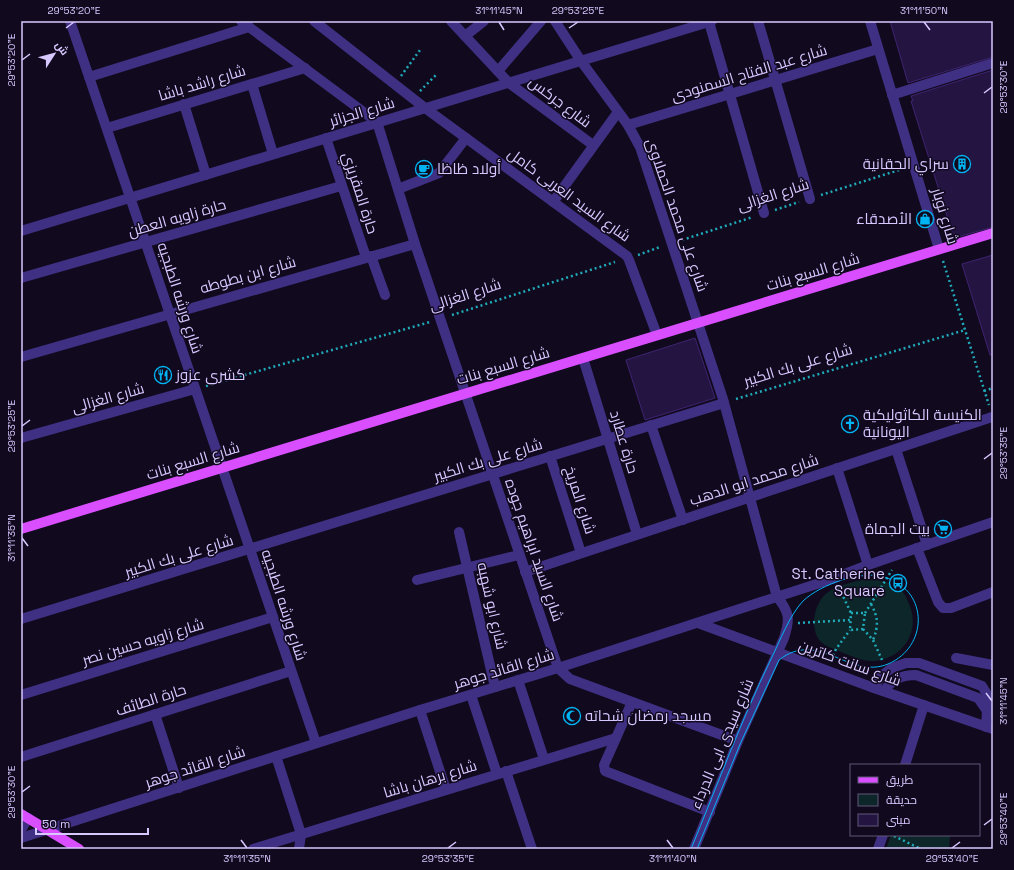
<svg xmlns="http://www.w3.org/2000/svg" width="1014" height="870" viewBox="0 0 1014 870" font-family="'Space Grotesk',Cairo,sans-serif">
	<rect width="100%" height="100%" fill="#110a1f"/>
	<g fill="#0c2629">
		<path d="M865,579C878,580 891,581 902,591C905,594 907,599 909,604C921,630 904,658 875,661C859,662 843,652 829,647C807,639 812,604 827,593C837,585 853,582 865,579Z"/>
		<path d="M891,835H950L949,849H886Z"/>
	</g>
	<g fill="#241442" stroke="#3f2370">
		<path d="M890,21H993V57L908,83Z"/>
		<path d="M993,70V227L954,238L911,101H913L911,96Z"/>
		<path d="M993,255V355H990L962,264Z"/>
		<path d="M695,338L715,398L645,420L626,360Z"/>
	</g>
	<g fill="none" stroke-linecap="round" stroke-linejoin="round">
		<g stroke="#20abba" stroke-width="2.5" stroke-dasharray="2 3" stroke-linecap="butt">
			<path d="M401,76L420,50"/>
			<path d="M420,91L437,74"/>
			<path d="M821,195L902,169"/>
			<path d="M775,210L799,202"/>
			<path d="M682,240L753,217"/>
			<path d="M638,255L660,247"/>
			<path d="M943,261L989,405"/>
			<path d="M452,315L615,262"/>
			<path d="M206,386L430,322"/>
			<path d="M984,391L993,388"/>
			<path d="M736,399L965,330"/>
			<path d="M839,588L851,613"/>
			<path d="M871,604C878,617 879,625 873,640"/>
			<path d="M851,613H865L863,629L850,630Z"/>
			<path d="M865,613L892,570"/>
			<path d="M798,623L850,620"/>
			<path d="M863,629L873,640L882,660"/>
			<path d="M831,660L836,649L850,630"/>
			<path d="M894,836L921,849"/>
		</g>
		<g stroke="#403083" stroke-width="10">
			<path d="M70,21L316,743"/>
			<path d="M241,21L377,122L415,244L558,668L570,679L738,741"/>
			<path d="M314,21L425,108L627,256L629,260L657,335"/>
			<path d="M451,21L509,83L593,145"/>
			<path d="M555,21L581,61L628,125L640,147L723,399L777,597C790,612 790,620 784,638L738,741L694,849"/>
			<path d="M758,21L810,199"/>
			<path d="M870,21L939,249"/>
			<path d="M709,22L764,213"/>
			<path d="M465,36L484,21"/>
			<path d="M498,71L541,21"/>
			<path d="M89,77L249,27"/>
			<path d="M252,84L273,154"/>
			<path d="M892,95L993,63"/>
			<path d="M184,104L206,175"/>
			<path d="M628,125L878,49"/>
			<path d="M107,128L305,68"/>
			<path d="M326,138L366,257"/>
			<path d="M398,189L439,173L466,138"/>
			<path d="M553,202L618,112"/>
			<path d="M21,231L712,21"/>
			<path d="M371,256L385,295"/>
			<path d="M21,278L341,186"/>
			<path d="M21,357L415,244"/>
			<path d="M583,358L637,534"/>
			<path d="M651,425L683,520"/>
			<path d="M21,438L195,389"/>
			<path d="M896,449L927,545"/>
			<path d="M550,456L581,553"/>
			<path d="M837,468L868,565"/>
			<path d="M459,532L495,687"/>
			<path d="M917,548L938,602L943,608H951L993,592"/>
			<path d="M525,572L992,417"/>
			<path d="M417,580L519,555"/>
			<path d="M21,619L724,403"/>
			<path d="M698,623L874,688L993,729"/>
			<path d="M956,658L993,665"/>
			<path d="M518,680L544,759"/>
			<path d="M874,688L881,676L892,668L906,663H919L982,686L993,704"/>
			<path d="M884,691C892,680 901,675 916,675L978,698L987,711L986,727"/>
			<path d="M21,695L273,617"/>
			<path d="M471,695L497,774"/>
			<path d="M632,702L604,765L605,771L710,812"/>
			<path d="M420,710L446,790"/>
			<path d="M155,714L179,788"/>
			<path d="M276,756L301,834L299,849"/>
			<path d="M21,757L291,671"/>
			<path d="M905,765L924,705"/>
			<path d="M506,771L532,849"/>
			<path d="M21,830L28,818"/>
			<path d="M21,838L420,710L558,668L832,579L868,565L993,522"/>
			<path d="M253,849L616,738"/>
			<path d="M878,849L883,835"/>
		</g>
		<g stroke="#d94fff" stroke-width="10">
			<path d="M21,529L993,233"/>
			<path d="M21,814L79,849"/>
		</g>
		<path stroke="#00b4f3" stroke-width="1" d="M691,849C717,786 741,721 771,659C780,641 789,616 803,601C821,584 863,569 887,578C929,592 928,647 888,664C850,680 818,629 779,660L741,742L697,849"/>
	</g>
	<path fill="none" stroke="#d7c8ff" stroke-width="1.5" d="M499,22L504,30M924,22L930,30M66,28L74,22M569,28L578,22M22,60L30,54M984,93L992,87M22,426L30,420M984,459L992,453M22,538L28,546M986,693L992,701M22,792L30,786M984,825L992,819M241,840L247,848M667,840L673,848M448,848L456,842M952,848L960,842"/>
	<defs>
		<g id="building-ring" transform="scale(0.9)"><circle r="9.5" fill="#110a1f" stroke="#00b4f3" stroke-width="1.5"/><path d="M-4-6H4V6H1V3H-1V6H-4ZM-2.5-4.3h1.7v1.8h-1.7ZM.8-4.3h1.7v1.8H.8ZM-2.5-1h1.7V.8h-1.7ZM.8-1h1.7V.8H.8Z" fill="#00b4f3"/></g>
		<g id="cafe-ring" transform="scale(0.9)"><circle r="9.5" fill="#110a1f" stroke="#00b4f3" stroke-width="1.5"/><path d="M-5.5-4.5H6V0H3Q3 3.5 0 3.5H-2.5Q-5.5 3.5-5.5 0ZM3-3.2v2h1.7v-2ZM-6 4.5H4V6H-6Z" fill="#00b4f3"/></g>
		<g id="shop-ring" transform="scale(0.9)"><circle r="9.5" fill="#110a1f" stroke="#00b4f3" stroke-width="1.5"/><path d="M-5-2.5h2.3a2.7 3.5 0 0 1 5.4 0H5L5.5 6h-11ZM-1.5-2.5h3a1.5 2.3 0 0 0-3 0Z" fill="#00b4f3"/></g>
		<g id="restaurant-ring" transform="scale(0.9)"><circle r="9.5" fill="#110a1f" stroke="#00b4f3" stroke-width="1.5"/><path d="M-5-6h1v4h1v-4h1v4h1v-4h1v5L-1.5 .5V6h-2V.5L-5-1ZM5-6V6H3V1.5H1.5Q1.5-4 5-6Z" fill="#00b4f3"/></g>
		<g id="church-ring" transform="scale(0.9)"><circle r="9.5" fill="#110a1f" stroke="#00b4f3" stroke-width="1.5"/><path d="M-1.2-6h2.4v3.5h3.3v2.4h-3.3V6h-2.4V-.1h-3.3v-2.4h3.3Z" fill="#00b4f3"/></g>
		<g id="supermarket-ring" transform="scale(0.9)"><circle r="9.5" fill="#110a1f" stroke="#00b4f3" stroke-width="1.5"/><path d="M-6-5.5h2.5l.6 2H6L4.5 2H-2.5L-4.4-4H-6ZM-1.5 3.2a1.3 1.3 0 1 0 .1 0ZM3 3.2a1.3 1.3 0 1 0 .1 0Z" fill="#00b4f3"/></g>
		<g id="bus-ring" transform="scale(0.9)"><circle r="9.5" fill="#110a1f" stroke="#00b4f3" stroke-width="1.5"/><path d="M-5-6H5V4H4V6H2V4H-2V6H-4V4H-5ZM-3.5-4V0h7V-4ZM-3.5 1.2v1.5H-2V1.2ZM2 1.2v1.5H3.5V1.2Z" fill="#00b4f3"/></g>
		<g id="mosque-ring" transform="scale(0.9)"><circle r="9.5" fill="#110a1f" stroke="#00b4f3" stroke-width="1.5"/><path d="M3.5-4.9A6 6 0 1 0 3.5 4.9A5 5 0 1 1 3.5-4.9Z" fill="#00b4f3"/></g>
	</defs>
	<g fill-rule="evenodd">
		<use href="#building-ring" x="962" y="164"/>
		<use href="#cafe-ring" x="424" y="169"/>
		<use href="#shop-ring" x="925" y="219"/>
		<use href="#restaurant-ring" x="163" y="375"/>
		<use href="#church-ring" x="850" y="424"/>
		<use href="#supermarket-ring" x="943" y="529"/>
		<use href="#bus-ring" x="898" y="583"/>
		<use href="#mosque-ring" x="572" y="716"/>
	</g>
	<g text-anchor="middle" stroke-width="3" stroke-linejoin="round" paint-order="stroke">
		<g font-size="15" fill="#d7c8ff" stroke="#110a1f">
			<text transform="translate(749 73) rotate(-17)" y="5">شارع عبد الفتاح السمنودى</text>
			<text transform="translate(202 83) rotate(-17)" y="5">شارع راشد باشا</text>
			<text transform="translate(560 102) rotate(37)" y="5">شارع جركس</text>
			<text transform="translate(362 112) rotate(-17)" y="5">شارع الجزائر</text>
			<text transform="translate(360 193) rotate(72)" y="5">حارة المقريزي</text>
			<text transform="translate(569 195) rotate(36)" y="5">شارع السيد العربى كامل</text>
			<text transform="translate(773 195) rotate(-18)" y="5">شارع الغزالى</text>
			<text transform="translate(677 215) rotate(71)" y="5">شارع على محمد الحملاوى</text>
			<text transform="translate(945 216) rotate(73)" y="5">شارع نوبار</text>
			<text transform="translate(177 218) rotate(-16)" y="5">حارة زاويه العطن</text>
			<text transform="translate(813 272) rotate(-17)" y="5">شارع السبع بنات</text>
			<text transform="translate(248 275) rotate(-16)" y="5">شارع ابن بطوطه</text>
			<text transform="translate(465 295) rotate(-18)" y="5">شارع الغزالى</text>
			<text transform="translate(180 298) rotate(72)" y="5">شارع ورشه الطبجيه</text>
			<text transform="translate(798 365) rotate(-17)" y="5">شارع على بك الكبير</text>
			<text transform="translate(503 366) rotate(-17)" y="5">شارع السبع بنات</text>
			<text transform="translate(108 398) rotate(-16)" y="5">شارع الغزالى</text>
			<text transform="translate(624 442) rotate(73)" y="5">حارة عطارد</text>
			<text transform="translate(488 460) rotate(-17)" y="5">شارع على بك الكبير</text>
			<text transform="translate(193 461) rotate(-17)" y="5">شارع السبع بنات</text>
			<text transform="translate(754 480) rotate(-18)" y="5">شارع محمد ابو الدهب</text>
			<text transform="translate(580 500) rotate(72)" y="5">شارع المريخ</text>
			<text transform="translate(534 550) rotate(71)" y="5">شارع السيد ابراهيم جوده</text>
			<text transform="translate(179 556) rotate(-17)" y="5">شارع على بك الكبير</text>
			<text transform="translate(284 605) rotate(72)" y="5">شارع ورشه الطبجيه</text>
			<text transform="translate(492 606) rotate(77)" y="5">شارع ابو شهبه</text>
			<text transform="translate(143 642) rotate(-17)" y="5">شارع زاويه حسين نصر</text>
			<text transform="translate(850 663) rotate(20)" y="5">شارع سانت كاترين</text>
			<text transform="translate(504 669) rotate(-17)" y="5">شارع القائد جوهر</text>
			<text transform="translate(151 700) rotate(-18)" y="5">حارة الطائف</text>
			<text transform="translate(722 744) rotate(-67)" y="5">شارع سيدى ابى الدرداء</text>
			<text transform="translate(195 767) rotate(-18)" y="5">شارع القائد جوهر</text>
			<text transform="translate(430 779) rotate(-17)" y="5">شارع برهان باشا</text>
		</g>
		<g font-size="15" fill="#d7c8ff" stroke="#110a1f" text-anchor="end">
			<text x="949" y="169">سراي الحقانية</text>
			<text x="437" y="174" text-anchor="start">أولاد ظاظا</text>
			<text x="912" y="224">الأصدقاء</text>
			<text x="176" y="380" text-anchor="start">كشرى عزوز</text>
			<text x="863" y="420" text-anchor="start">الكنيسة الكاثوليكية<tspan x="863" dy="17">اليونانية</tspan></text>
			<text x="930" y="534">بيت الجماة</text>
			<text x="885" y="579">St. Catherine<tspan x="885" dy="17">Square</tspan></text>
			<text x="585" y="721" text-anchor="start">مسجد رمضان شحاته</text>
		</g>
	</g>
	<rect width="1014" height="870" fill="none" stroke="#110a1f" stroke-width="44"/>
	<rect x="850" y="764" width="130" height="72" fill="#110a1f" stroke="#605679"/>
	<rect x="858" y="777" width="20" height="6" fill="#d94fff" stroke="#605679"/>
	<text x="886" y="784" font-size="12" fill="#d7c8ff">طريق</text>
	<rect x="858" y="794" width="20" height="12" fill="#0c2629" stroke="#605679"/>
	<text x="886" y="804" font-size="12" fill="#d7c8ff">حديقة</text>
	<rect x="858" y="814" width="20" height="12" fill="#241442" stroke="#605679"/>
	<text x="886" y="824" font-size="12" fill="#d7c8ff">مبنى</text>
	<g transform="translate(54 54) rotate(54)" stroke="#110a1f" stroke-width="3" paint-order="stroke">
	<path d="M0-3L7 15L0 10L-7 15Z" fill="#d7c8ff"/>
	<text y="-6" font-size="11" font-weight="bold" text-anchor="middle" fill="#d7c8ff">ش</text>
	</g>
	<path d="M36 828v6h112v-6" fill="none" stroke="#d7c8ff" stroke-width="2"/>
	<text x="42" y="828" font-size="12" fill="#d7c8ff" stroke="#110a1f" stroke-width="3" paint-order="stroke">50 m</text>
	<rect x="22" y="22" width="970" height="826" fill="none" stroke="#d7c8ff" stroke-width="1.5"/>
	<g font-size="10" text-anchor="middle" fill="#d7c8ff">
		<text x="74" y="14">29°53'20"E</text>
		<text x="499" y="14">31°11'45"N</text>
		<text x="578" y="14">29°53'25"E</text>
		<text x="924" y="14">31°11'50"N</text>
		<text transform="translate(11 60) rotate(-90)" y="4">29°53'20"E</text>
		<text transform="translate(1003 87) rotate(-90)" y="4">29°53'30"E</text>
		<text transform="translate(11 426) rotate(-90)" y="4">29°53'25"E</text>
		<text transform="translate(1003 453) rotate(-90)" y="4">29°53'35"E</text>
		<text transform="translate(11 538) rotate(-90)" y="4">31°11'35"N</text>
		<text transform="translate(1003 701) rotate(-90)" y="4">31°11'45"N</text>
		<text transform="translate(11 792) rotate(-90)" y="4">29°53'30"E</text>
		<text transform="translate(1003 819) rotate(-90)" y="4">29°53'40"E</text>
		<text x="247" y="862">31°11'35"N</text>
		<text x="448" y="862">29°53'35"E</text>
		<text x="673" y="862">31°11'40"N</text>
		<text x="952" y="862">29°53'40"E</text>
	</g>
</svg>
